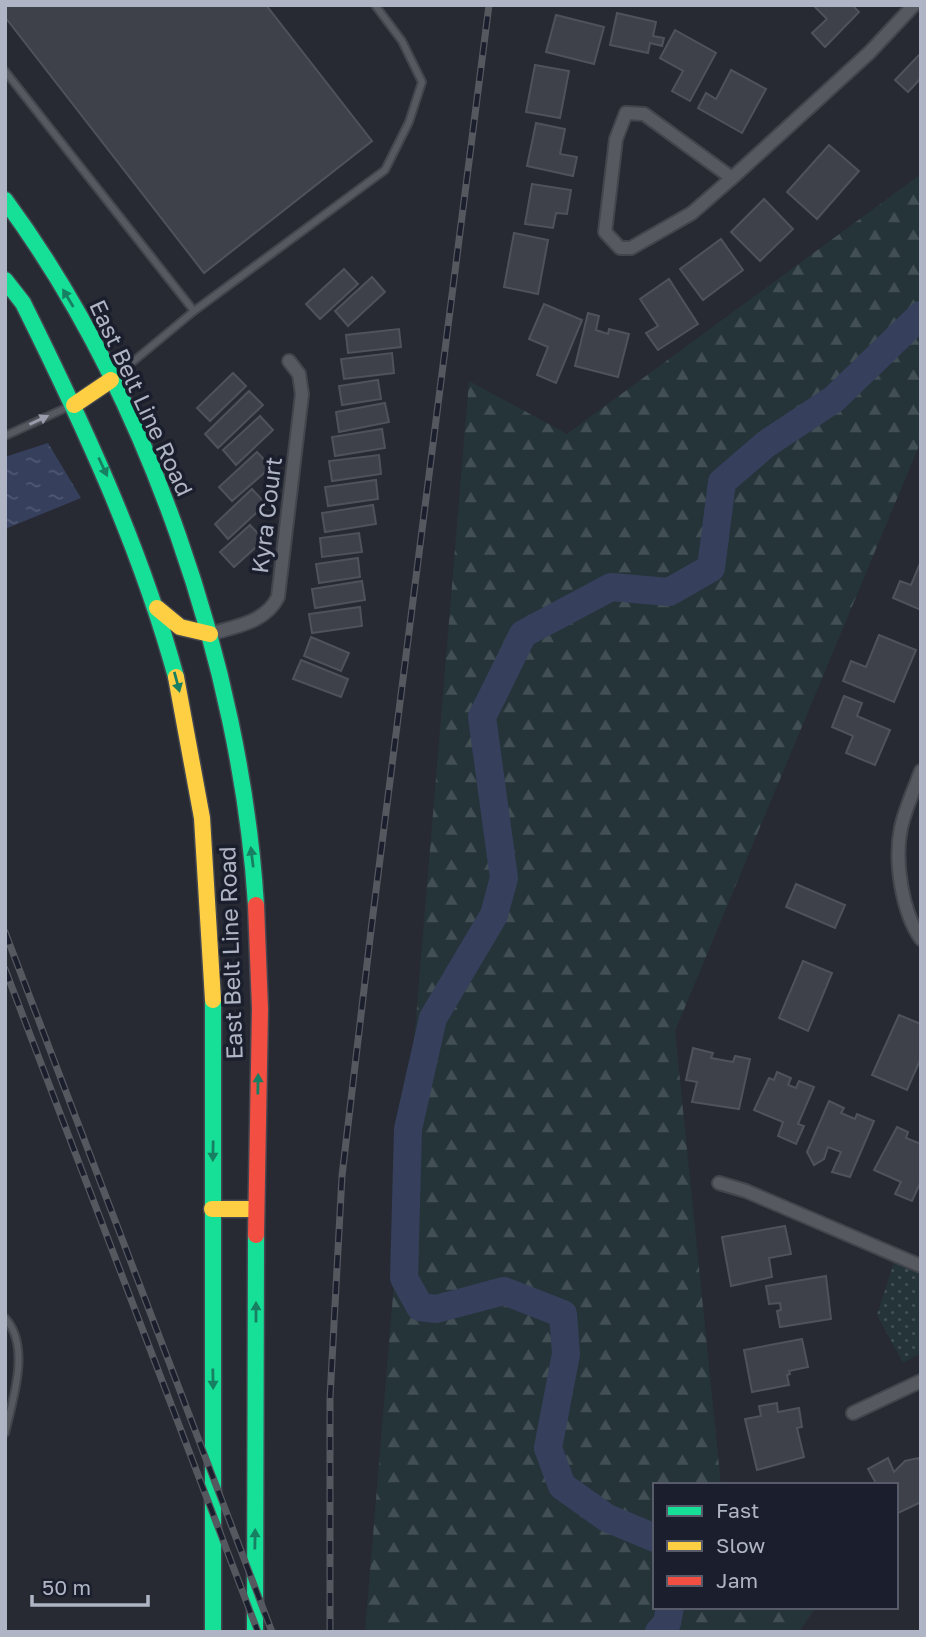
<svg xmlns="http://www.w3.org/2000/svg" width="926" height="1637" viewBox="0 0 926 1637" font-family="'Golos Text',sans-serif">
	<defs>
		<pattern id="green-dots" width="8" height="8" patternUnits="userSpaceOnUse" patternTransform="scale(1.75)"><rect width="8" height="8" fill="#253439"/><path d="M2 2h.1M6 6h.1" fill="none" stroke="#424f54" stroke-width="1.8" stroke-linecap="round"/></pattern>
		<pattern id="forest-firs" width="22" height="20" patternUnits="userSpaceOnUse" patternTransform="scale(1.75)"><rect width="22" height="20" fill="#253439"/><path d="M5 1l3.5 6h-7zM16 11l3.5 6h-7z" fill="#424f54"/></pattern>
		<pattern id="water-ripples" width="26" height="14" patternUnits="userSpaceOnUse" patternTransform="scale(1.75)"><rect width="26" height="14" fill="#36405d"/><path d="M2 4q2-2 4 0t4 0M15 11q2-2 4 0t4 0" fill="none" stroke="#515973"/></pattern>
	</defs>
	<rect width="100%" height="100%" fill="#272a33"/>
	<path fill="url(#green-dots)" d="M896,1256L921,1266V1353L903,1363L877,1315Z"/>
	<path fill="url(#forest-firs)" d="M921,174V441L675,1031L721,1485H655V1607H816L799,1632H365L469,381L567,434Z"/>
	<path fill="url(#water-ripples)" d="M48,443L81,498L5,529V457Z"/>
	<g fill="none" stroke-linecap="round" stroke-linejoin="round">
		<g stroke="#36405d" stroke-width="28">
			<path d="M655,1538L607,1518L562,1486L548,1448L566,1354L563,1314L504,1291L436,1309L420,1307L404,1278L408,1129L433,1018L494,915L504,878L482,717L523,634L611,587L669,592L711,568L722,482L766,444L834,399L921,315"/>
			<path d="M659,1632L667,1623L670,1607"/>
		</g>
	</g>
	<g fill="#3e414a" stroke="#4f525b" stroke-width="2">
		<path d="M5,5H266L372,141L204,273L5,17Z"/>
		<path d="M813,5H852L859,12L825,47L812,33L827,19Z"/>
		<path d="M617,13L656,22L653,36L664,38L662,46L650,43L648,53L610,45Z"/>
		<path d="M556,15L604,27L594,64L546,52Z"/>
		<path d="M675,30L716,53L690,101L672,91L683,71L660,58Z"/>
		<path d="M921,53V78L908,92L895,80Z"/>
		<path d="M535,65L569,71L560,118L526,112Z"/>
		<path d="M731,70L766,89L742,133L698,108L706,93L716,99Z"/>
		<path d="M536,123L565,129L560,154L577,157L573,176L527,166Z"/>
		<path d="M829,145L859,171L817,219L787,192Z"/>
		<path d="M532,184L571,190L567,214L556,213L553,228L525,224Z"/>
		<path d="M764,199L793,229L760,261L731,232Z"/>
		<path d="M514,233L548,240L538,294L504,287Z"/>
		<path d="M721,239L743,270L703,300L680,269Z"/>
		<path d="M344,269L358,284L320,319L306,304Z"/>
		<path d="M372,277L385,292L348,326L335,311Z"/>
		<path d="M669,279L698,324L658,350L646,333L658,326L640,299Z"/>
		<path d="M544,304L582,320L556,383L537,375L548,347L529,339Z"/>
		<path d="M588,313L599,316L596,330L608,334L609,329L629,334L618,377L575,366Z"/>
		<path d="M399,329L401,347L348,353L346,335Z"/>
		<path d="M392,353L394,373L344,379L341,359Z"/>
		<path d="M233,373L246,386L210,421L197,408Z"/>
		<path d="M378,380L381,399L342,405L339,386Z"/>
		<path d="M249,391L263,405L218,448L205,434Z"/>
		<path d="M385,403L389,422L339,432L336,412Z"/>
		<path d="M260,416L273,430L236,465L223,450Z"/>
		<path d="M382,429L385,448L335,456L332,437Z"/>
		<path d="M257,452L271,467L232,501L219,487Z"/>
		<path d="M379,455L381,474L332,481L329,461Z"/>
		<path d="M376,480L378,499L328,506L325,487Z"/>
		<path d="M252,489L266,504L228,539L215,524Z"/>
		<path d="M373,505L376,524L325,532L322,513Z"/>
		<path d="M250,525L264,540L234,567L220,552Z"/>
		<path d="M359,533L362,552L322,557L320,538Z"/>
		<path d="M358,558L360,577L319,583L316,564Z"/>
		<path d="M921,561V610L893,598L900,581L911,585Z"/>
		<path d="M362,581L365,600L315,608L312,589Z"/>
		<path d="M360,607L362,626L312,633L309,614Z"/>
		<path d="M879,635L916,650L894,702L843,681L851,661L866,667Z"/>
		<path d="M311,637L349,653L341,671L304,656Z"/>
		<path d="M301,660L348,679L341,697L293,679Z"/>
		<path d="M844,696L862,703L857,716L890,730L875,765L846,753L853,736L832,727Z"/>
		<path d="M796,884L845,905L835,928L786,907Z"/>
		<path d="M803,961L832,973L808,1031L779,1018Z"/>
		<path d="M899,1015L921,1024V1058L907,1090L872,1075Z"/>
		<path d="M693,1048L713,1053L711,1058L733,1062L735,1056L750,1059L739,1109L692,1102L697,1082L686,1080Z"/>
		<path d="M777,1072L791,1078L788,1085L796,1088L799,1081L814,1087L798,1124L804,1126L796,1144L778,1136L783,1122L754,1110L769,1078L774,1080Z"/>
		<path d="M829,1101L844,1108L841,1113L855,1119L857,1114L874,1121L850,1177L832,1172L841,1152L828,1147L824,1159L814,1165L807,1152Z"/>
		<path d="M897,1127L908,1132L906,1138L921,1144V1181L912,1201L895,1194L901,1182L874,1170Z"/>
		<path d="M785,1226L791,1254L769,1258L772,1277L731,1286L722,1237Z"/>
		<path d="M826,1276L831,1319L780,1327L777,1311L781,1310L780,1303L769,1304L766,1286Z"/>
		<path d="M802,1339L808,1367L789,1371L790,1374L787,1375L789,1385L752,1392L744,1350Z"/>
		<path d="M777,1403L778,1412L799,1408L802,1427L797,1428L804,1457L757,1470L745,1419L761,1416L759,1406Z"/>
		<path d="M888,1458L894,1472L905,1461L918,1458L921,1462V1502L896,1514V1485H877L868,1469Z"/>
	</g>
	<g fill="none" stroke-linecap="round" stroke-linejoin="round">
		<g stroke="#43454c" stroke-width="10">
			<g id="lane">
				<path d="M5,71L194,311L112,379"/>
				<path d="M194,311L385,170L409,122L422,82L402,41L375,5"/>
				<path d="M5,436L70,406"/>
				<path d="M5,1318C31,1346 13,1399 5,1433"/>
			</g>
		</g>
		<g stroke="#43454c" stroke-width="16">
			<g id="street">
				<path d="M626,113L644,114L732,178L692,213L631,248H620L605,232L616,139Z"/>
				<path d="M732,178L870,52L914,5"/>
				<path d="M210,634C236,626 265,623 278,597L302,394L299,374L289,361"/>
				<path d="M921,771C914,790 905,809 901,828C894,861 902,912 921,939"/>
				<path d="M719,1183L746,1191L921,1266"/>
				<path d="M853,1413L921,1381"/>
			</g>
		</g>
		<g stroke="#444750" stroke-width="19">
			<g id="fast">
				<path d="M5,200C147,393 241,667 256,905"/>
				<path d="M5,280L23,303C83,424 140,546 176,677"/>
				<path d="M213,1000V1632"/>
				<path d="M255,1632L256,1235"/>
			</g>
		</g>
		<g stroke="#444750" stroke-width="19">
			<g id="slow">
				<path d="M74,405L111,380"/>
				<path d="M157,608L180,627L210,634"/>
				<path d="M176,677L202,818L213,1000"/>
				<path d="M212,1209H256"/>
			</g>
		</g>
		<g stroke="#444750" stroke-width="19">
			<path id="jam" d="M256,1235L260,1009L256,905"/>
		</g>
		<use href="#lane" stroke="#575961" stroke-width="6"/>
		<use href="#street" stroke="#575961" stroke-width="12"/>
		<use href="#fast" stroke="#16e098" stroke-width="16"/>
		<use href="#slow" stroke="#ffcf43" stroke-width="16"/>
		<use href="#jam" stroke="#f24e42" stroke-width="16"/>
		<g stroke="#55585f" stroke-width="7">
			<g id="rail">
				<path d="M5,932L272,1632"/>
				<path d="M5,969L258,1632"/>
				<path d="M330,1632V1398L342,1176L372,922L489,5"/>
			</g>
		</g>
		<use href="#rail" stroke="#1b1f2d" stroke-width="4.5" stroke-dasharray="13" stroke-linecap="butt"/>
	</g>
	<defs><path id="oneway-solid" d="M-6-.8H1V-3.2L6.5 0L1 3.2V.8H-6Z" transform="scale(1.75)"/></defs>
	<g fill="#188062">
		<use href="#oneway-solid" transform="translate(68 298) rotate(-121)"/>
		<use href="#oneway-solid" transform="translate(103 467) rotate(65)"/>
		<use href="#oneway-solid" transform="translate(177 682) rotate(75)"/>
		<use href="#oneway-solid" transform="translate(252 857) rotate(-97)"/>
		<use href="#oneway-solid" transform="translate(258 1084) rotate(-89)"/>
		<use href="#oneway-solid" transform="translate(213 1151) rotate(91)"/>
		<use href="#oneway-solid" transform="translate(256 1312) rotate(-90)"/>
		<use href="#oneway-solid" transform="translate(213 1379) rotate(89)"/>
		<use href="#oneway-solid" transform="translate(255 1539) rotate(-89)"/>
	</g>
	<use fill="#9a9eac" href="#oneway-solid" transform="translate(39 420) rotate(-25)"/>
	<g text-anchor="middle" stroke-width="7" stroke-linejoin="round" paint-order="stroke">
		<g font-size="23" fill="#b0b5c5" stroke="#1b1f2d">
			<text transform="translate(141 398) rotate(65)" y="8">East Belt Line Road</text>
			<text transform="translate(267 515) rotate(-83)" y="8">Kyra Court</text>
			<text transform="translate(231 953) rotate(-92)" y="8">East Belt Line Road</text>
		</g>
	</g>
	<rect width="926" height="1637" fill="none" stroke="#b0b5c5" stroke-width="14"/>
	<rect x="653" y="1483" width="245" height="126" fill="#1b1f2d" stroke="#575b6a" stroke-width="2"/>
	<rect x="667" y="1506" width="35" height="10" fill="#16e098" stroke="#575b6a" stroke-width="2"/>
	<text x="716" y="1518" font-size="21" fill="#b0b5c5">Fast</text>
	<rect x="667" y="1541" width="35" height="10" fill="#ffcf43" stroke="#575b6a" stroke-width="2"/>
	<text x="716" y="1553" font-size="21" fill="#b0b5c5">Slow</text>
	<rect x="667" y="1576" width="35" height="10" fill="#f24e42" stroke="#575b6a" stroke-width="2"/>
	<text x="716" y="1588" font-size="21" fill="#b0b5c5">Jam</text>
	<path d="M32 1595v10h116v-10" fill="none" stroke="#b0b5c5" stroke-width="3.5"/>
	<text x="42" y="1595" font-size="21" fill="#b0b5c5" stroke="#1b1f2d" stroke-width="5" paint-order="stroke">50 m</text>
</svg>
